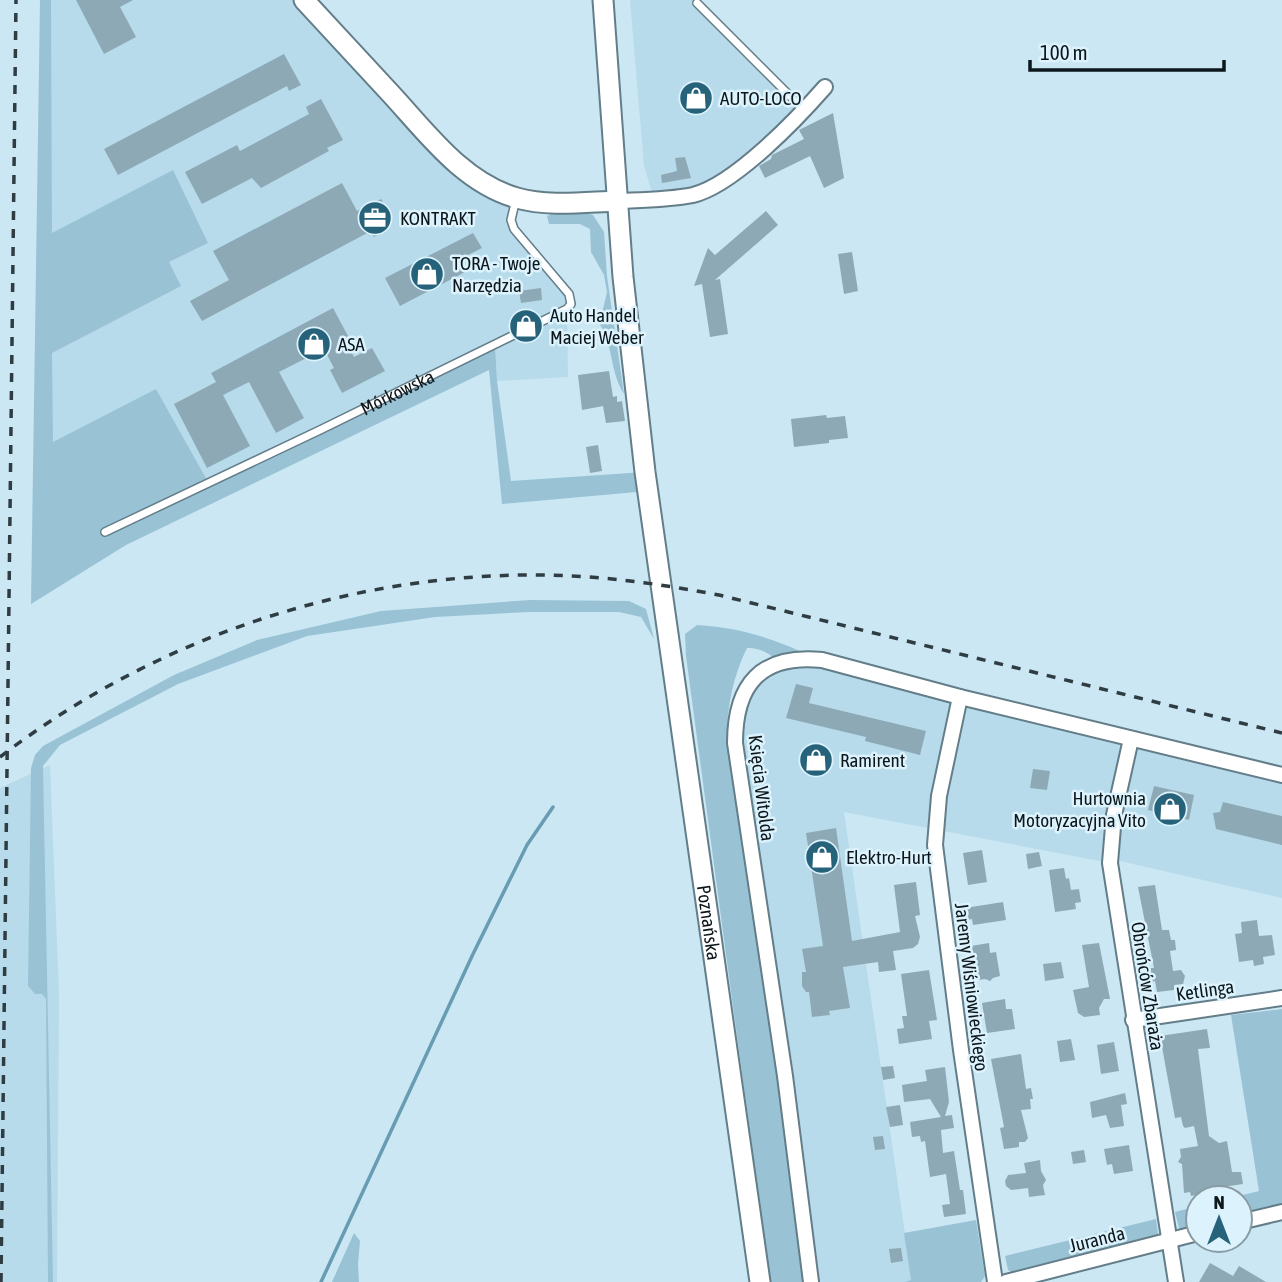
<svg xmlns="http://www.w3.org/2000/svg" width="1282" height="1282" viewBox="0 0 1282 1282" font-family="'Asap Condensed',sans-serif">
	<rect width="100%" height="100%" fill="#cae7f3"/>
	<g fill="#b7dbeb">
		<path d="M51,0H304L437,144L517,198L512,212L514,229L569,294L567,309L568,377L497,381L495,345L208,482L52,443Z"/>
		<path d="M630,0H697L804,110L716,185L654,199L644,166Z"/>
		<path d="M798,658L1282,775V898L1111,859L1110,863L844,812L912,1282H811L735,743L756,677Z"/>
		<path d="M50,765L59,994L57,1282H0V788Z"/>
	</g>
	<g fill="#99c3d5">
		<path d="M40,0H51L52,233L173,170L208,243L169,262L181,286L52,353L53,442L156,389L208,482L495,344L497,381L511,481L645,472L648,491L502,504L489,370L126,545L31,604Z"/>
		<path d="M555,212H584L593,215L604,232L607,276L624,394C609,371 614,341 596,319L603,309L607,292L604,275L591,252L590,229L580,224H549L547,216Z"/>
		<path d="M530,600L629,601L646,609L654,639L641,617L619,612H528L435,617L307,636L178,684L60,745L43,766L53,1282H48L46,999L42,994H35L28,986L31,768L35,755L43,746L174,675L257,640L381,611Z"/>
		<path d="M697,625C748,628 776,641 822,660L779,663C772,654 758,647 747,648C733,676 726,710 727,742L778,1072L806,1282H770L686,656L685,634Z"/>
		<path d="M1282,1009V1212L1240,1222V1198H1231L1259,1191L1231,1015Z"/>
		<path d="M1198,1206V1233L1192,1235L1179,1228L1175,1212Z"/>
		<path d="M1156,1219L1158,1234L1152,1245L1022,1278L1008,1270L1005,1256Z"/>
		<path d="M976,1220L985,1276L981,1282H905L911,1280L904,1233Z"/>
		<path d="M354,1233L360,1241L358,1264L359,1282H332Z"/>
	</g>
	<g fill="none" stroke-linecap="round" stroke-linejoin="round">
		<path stroke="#689cb2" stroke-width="3.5" d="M321,1282L473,954L527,845L553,807"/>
	</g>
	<g fill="#8ea9b6">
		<path d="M76,0H133L120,7L136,37L104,54Z"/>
		<path d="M284,54L301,85L289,91L287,86L118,175L104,149Z"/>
		<path d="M321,99L343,140L327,148L329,151L261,188L252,178L202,204L185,172L237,145L240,151L309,114L306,107Z"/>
		<path d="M833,113L844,178L824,188L810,156L765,178L759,166L771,159L772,155L804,139L799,130Z"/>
		<path d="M685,157L691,178L662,183L661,175L677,171L675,158Z"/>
		<path d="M342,183L357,211L381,199L392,218L388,229L374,237L371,231L202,321L190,301L229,280L213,251Z"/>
		<path d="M766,211L778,225L715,280L720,279L728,334L710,337L702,284L694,286L708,248L715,255Z"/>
		<path d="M473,233L482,248L458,260L465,272L400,306L385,278Z"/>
		<path d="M852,252L858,291L844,294L838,254Z"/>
		<path d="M541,288L542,300L521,303L519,291Z"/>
		<path d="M333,308L348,336L343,338L354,357L372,348L385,371L342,393L330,370L334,368L324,349L279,372L304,418L276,433L249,382L223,395L250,446L207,468L174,404L216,382L211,373Z"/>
		<path d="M609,371L613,397L617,396V402L622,401L625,421L606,423L603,406L582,410L578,375Z"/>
		<path d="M826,415L827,418L845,416L848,438L829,440V443L794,447L791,419Z"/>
		<path d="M598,445L602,471L590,473L586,447Z"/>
		<path d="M796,684L813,688L809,703L926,731L920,755L865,741L866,737L786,718Z"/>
		<path d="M1033,769L1050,771L1047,790L1030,788Z"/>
		<path d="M1154,786L1194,795L1189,820L1148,810Z"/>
		<path d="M1223,802L1282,816V845L1216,829L1213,813L1220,812Z"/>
		<path d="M836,828L852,941L900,932L894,885L916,882L920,915L915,916L920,937L918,944L913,948L893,951L896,970L879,972L878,962L843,967L850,1008L829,1011L830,1015L812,1017L809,992H806L802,986V972H806L802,949L823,946L806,833Z"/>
		<path d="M982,850L987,882L968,885L963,853Z"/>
		<path d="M1039,852L1042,866L1028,869L1026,854Z"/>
		<path d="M1064,868L1066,879L1069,878L1071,890L1079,889L1081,902L1075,903L1076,909L1055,912L1049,870Z"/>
		<path d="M1155,885L1162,930H1169L1171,940H1175L1176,950L1170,951L1173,971L1181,970L1185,976L1183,984L1174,985V990L1157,992L1155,981L1152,982L1150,968H1154L1138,887Z"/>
		<path d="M1003,902L1006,920L973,925L972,919L967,920L965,908Z"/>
		<path d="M1257,920L1259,936L1272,935L1275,955L1263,957L1264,964L1254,966L1253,960L1239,962L1235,934L1242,933L1241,922Z"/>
		<path d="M989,943L990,953L996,952L1000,976L993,978L990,981L985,979L979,980L975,956H972L971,946Z"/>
		<path d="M1099,943L1110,999H1104L1099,1008L1100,1015L1084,1017L1078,1013L1073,990L1089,987L1082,945Z"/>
		<path d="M1061,962L1064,978L1045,981L1043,964Z"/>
		<path d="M929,970L937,1020L929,1021L932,1039L899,1044L897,1029L904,1028L902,1016H907L901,974Z"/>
		<path d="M1005,999L1006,1009H1012L1015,1029L987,1033L982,1003Z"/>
		<path d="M1207,1029L1210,1048L1198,1049L1209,1136L1219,1143L1227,1141L1232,1172H1241L1243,1184L1202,1190L1203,1194L1191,1196L1190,1192L1184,1193L1182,1164L1178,1162L1181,1157L1180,1149L1198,1146L1194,1126L1185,1128L1183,1126L1181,1117L1175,1118L1160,1036Z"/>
		<path d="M1071,1039L1075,1060L1060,1062L1057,1041Z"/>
		<path d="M1114,1042L1119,1071L1101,1074L1097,1045Z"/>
		<path d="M1021,1054L1026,1089L1031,1088L1033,1099H1030L1031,1109L1021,1110L1028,1138L1025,1142H1019V1147L1004,1149L1000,1128L1004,1127L991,1059Z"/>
		<path d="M893,1066L895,1078L883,1080L881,1067Z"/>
		<path d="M945,1067L949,1102L945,1116L952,1115L954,1128L941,1130L943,1153L954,1151L960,1190H963L966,1214L944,1217L942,1205L950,1204L946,1174L930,1177L925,1141L921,1142L920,1136L912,1137L910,1122L941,1117L930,1099L904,1102L902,1085L927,1081L925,1070Z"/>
		<path d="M1125,1093L1127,1104L1121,1105L1124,1126L1110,1128L1106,1115L1092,1118L1090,1102Z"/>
		<path d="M900,1105L903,1125L890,1127L886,1107Z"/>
		<path d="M883,1136L885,1149L875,1150L873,1137Z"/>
		<path d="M1129,1145L1133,1171L1114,1174L1112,1164L1107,1165L1104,1149Z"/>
		<path d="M1084,1150L1086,1162L1073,1164L1071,1152Z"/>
		<path d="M1040,1160L1041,1171L1046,1180L1043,1185L1045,1195L1029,1197L1028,1188L1011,1190L1006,1186L1005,1181L1008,1175L1026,1173L1024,1163Z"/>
		<path d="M901,1248L903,1261L891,1263L889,1249Z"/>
		<path d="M1210,1263L1233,1276L1239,1266L1266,1282H1199Z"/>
	</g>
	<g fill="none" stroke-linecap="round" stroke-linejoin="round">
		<g stroke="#637d89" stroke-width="10">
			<g id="lane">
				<path d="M697,3L804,110"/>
				<path id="s1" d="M105,532L320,430L567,309L571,304L569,294L514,229L511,220L516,199"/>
			</g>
		</g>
		<g stroke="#637d89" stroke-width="18">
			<g id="street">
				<path d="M618,201C642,200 668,200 693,195C734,185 797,119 825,87"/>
				<path d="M960,697L939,796L935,845L961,1050L995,1282"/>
				<path d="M1131,739L1114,815L1110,863L1176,1282"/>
				<path d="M1133,1020L1282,998"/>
				<path d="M1240,1222L1282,1212"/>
				<path d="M811,1282L785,1076L735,743C735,684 761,654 822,660L960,697L1282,775"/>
				<path d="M1006,1282L1198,1233"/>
			</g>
		</g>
		<g stroke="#637d89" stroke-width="23">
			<g id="secondary">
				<path d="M304,0C333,31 362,63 391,94C427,133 463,183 517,198C549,207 585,202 618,201"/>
				<path id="s2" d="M603,0L623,277L645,472L760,1282"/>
			</g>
		</g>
		<use href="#lane" stroke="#fff" stroke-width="7"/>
		<use href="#street" stroke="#fff" stroke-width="14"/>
		<use href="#secondary" stroke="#fff" stroke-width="19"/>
		<g stroke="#2f3d43" stroke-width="3.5" stroke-dasharray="9 9" stroke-linecap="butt">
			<path d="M0,757C150,642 336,577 525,575C591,574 655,583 719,595L1282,733"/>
			<path d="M1,1282L16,0"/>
		</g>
	</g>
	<defs>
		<g id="shop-disc" transform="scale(1.75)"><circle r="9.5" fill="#26637a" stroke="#dcf3fd"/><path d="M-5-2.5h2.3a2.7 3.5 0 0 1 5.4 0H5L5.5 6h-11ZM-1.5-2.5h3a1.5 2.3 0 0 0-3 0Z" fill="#fff"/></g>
		<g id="office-disc" transform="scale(1.75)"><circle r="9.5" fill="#26637a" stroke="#dcf3fd"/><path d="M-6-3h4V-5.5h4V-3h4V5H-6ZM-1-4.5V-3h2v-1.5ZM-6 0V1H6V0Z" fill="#fff"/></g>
	</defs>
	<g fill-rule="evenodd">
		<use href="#shop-disc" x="696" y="98"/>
		<use href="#office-disc" x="375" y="218"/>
		<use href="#shop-disc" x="427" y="274"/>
		<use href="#shop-disc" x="526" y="326"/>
		<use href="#shop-disc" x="314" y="344"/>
		<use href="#shop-disc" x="816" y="760"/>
		<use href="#shop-disc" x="1170" y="809"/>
		<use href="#shop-disc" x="822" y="857"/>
	</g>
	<g text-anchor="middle" stroke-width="5" stroke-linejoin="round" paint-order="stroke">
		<g font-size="19" fill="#0c161b" stroke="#dcf3fd" text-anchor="start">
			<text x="720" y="105">AUTO-LOCO</text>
			<text x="400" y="225">KONTRAKT</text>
			<text x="452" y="270">TORA - Twoje<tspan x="452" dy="22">Narzędzia</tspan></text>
			<text x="550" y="322">Auto Handel<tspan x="550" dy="22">Maciej Weber</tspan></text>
			<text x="338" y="351">ASA</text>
			<text x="840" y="767">Ramirent</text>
			<text x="1146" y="805" text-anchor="end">Hurtownia<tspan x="1146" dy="22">Motoryzacyjna Vito</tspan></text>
			<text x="846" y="864">Elektro-Hurt</text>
		</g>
		<g font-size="19" fill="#0c161b" stroke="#dcf3fd">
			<text dy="7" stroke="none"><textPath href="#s1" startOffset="324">Mórkowska</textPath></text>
			<text transform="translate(762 788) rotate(83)" y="7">Księcia Witolda</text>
			<text dy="7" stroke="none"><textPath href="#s2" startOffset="929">Poznańska</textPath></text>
			<text transform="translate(1148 986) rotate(81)" y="7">Obrońców Zbaraża</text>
			<text transform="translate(972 987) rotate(83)" y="7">Jaremy Wiśniowieckiego</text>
			<text transform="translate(1205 990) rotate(-8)" y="7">Ketlinga</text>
			<text transform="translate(1097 1239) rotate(-14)" y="7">Juranda</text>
		</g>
	</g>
	<g transform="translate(1219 1219)"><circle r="33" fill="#dcf3fd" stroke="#899ba3" stroke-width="2"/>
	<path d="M0-5L12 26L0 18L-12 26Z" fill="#26637a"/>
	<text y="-10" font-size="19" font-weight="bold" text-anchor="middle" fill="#0c161b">N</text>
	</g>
	<path d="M1030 60v10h194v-10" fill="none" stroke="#0c161b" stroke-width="3.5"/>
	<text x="1040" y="60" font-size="21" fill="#0c161b" stroke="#dcf3fd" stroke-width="5" paint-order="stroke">100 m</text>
</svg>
